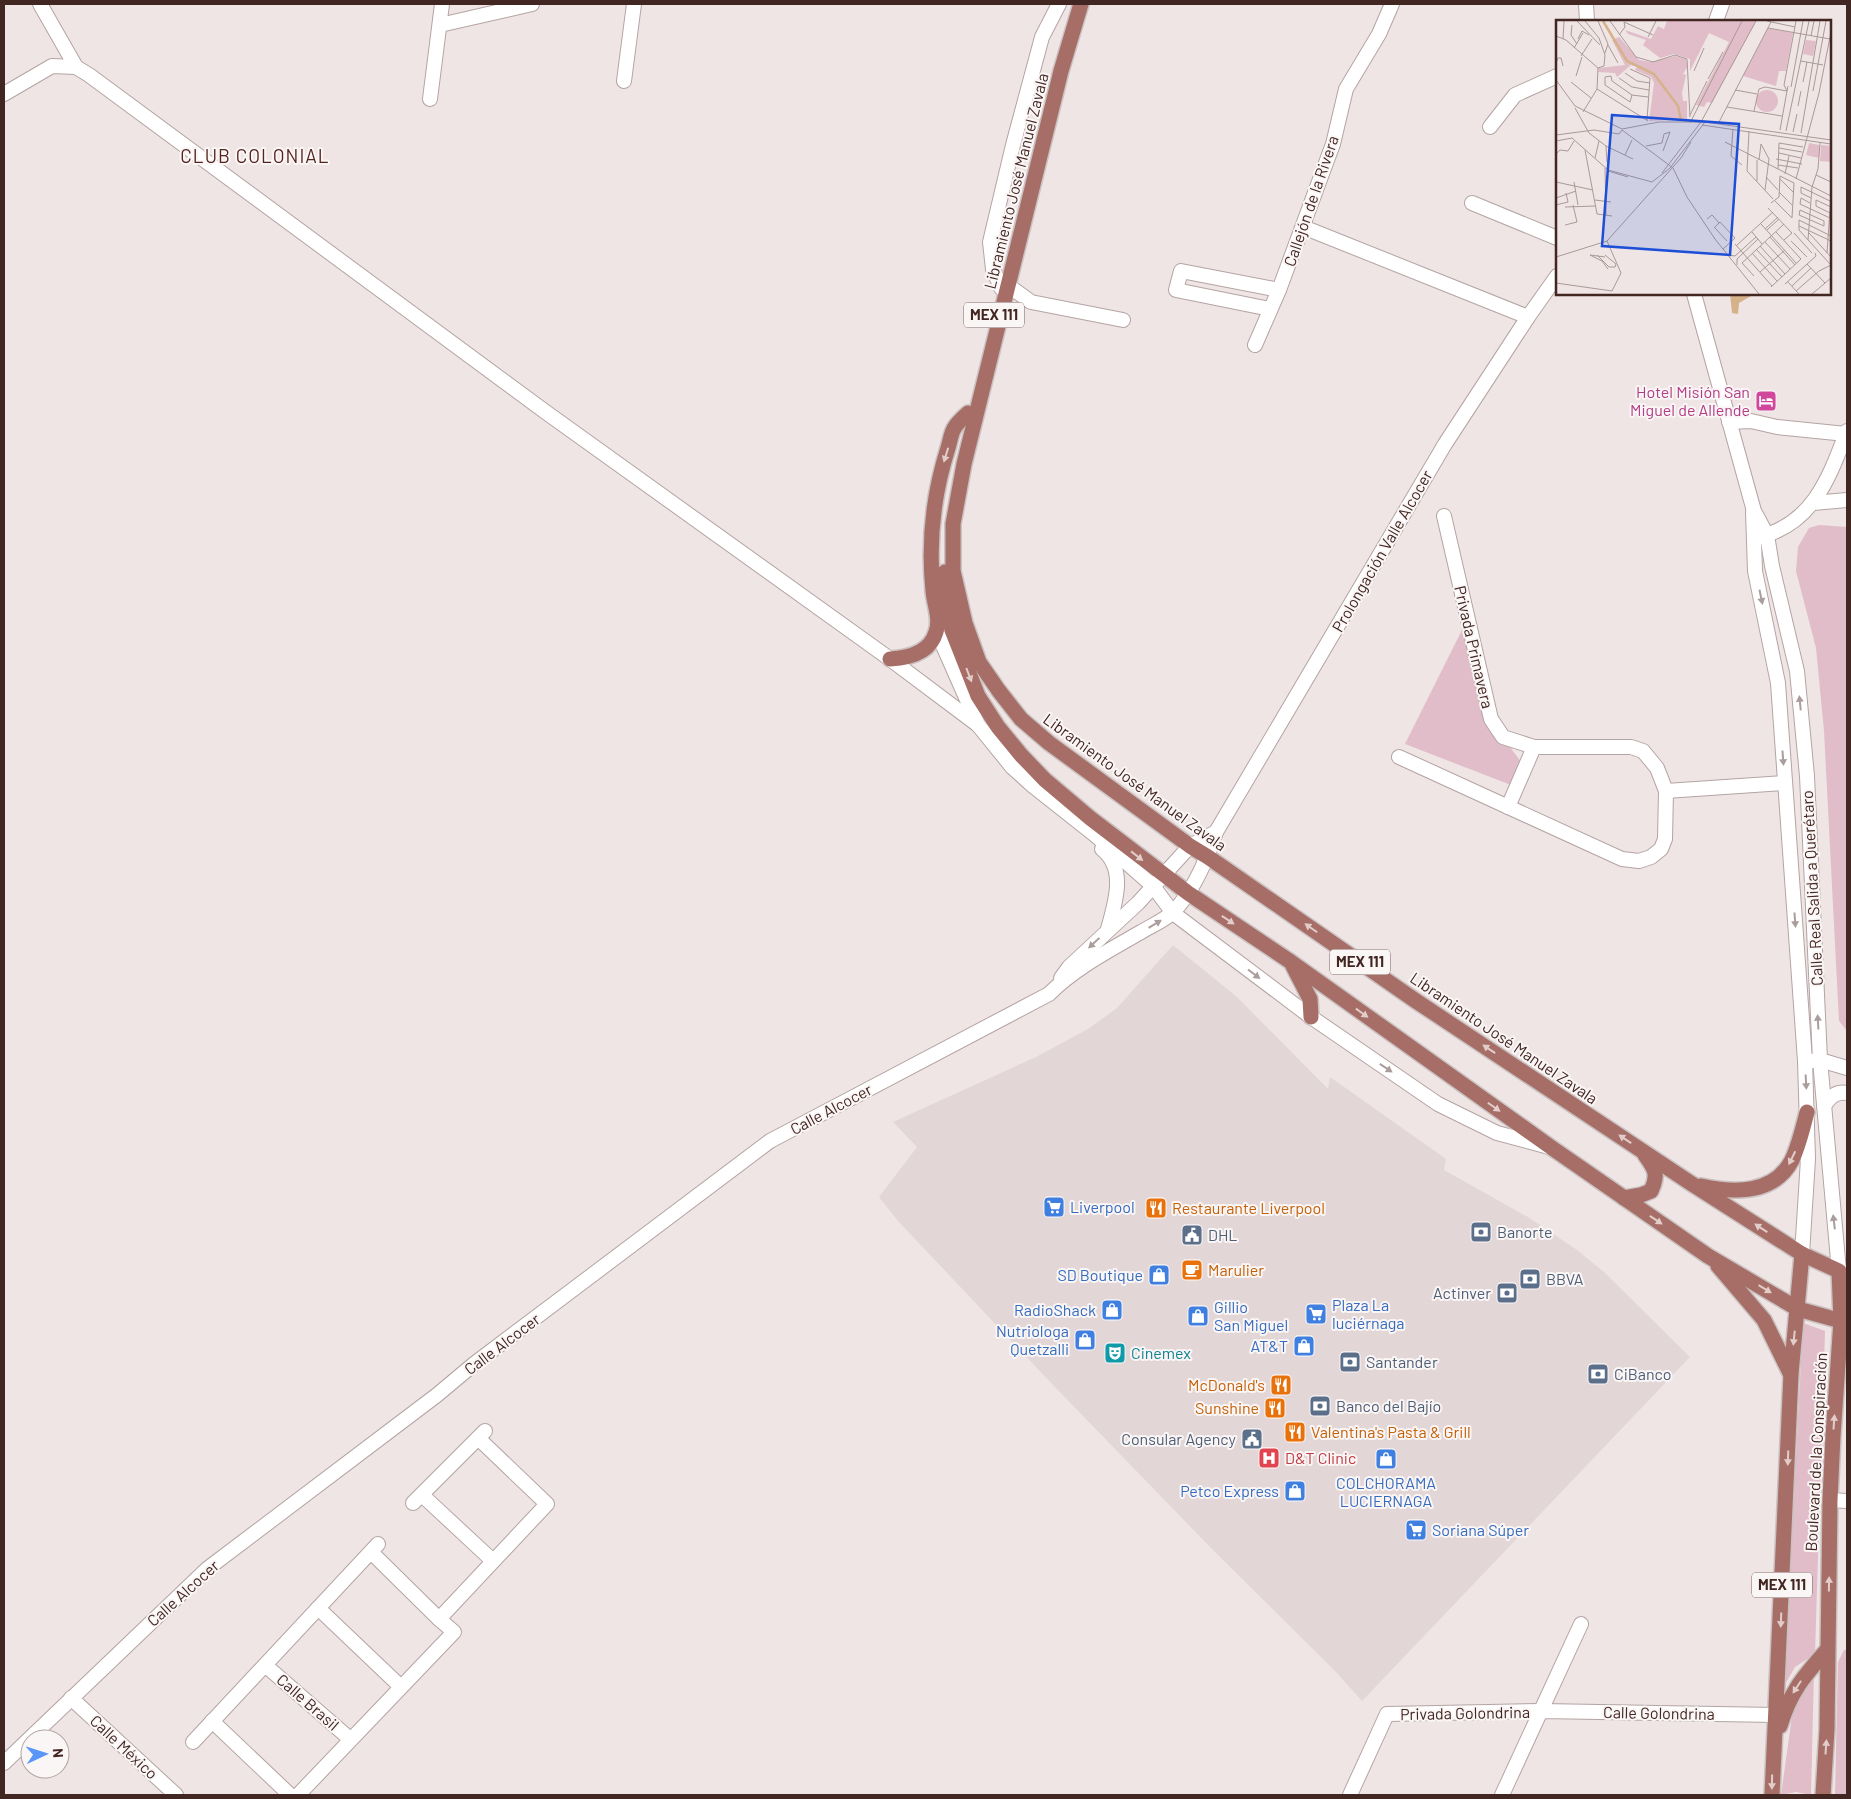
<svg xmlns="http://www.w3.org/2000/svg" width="1851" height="1799" viewBox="0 0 1851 1799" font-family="Barlow,sans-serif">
	<rect width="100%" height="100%" fill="#efe5e5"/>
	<path fill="#e3d6d7" d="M1173,945L1237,997L1328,1089L1330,1077L1446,1159L1444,1170L1528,1217L1577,1250L1604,1272L1690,1357L1362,1701L1335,1671L1211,1548L1053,1385L898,1221L879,1197L917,1147L893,1122L1036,1057L1088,1029L1117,1008Z"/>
	<g fill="#e0bdc9">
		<path d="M1819,525L1847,527V1031L1839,1021L1824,731L1816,648L1796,571L1798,547L1809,528Z"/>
		<path d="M1463,628L1483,710L1521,762L1511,785L1405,744Z"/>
		<path d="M1803,1323L1825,1331L1815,1654L1795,1667L1781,1691L1790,1572Z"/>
		<path d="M1844,1650H1847V1795H1835L1838,1662Z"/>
		<path d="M1814,1670L1811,1795L1796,1792L1781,1795L1793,1709Z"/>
	</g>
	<path fill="#d6b28b" d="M1730,294H1752L1751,296L1739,303L1738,314L1732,313Z"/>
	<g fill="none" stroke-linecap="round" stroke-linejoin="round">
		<g stroke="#b4a4a3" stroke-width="16">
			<g id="minor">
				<path d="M40,4L76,67"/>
				<path d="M1586,4L1587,21"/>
				<path d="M1716,21L1722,4"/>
				<path d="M440,25L532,4"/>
				<path d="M624,81L634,4"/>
				<path d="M4,94L52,66L76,67L89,75L547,413L890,659L978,725"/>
				<path d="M430,99L442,4"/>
				<path d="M1490,127L1515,95L1557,76"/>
				<path d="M1472,203L1557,238"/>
				<path d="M1303,227L1528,317"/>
				<path d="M1009,286L1031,302L1123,320"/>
				<path d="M1001,288L993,269L990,242L1013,145L1042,37L1059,4"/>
				<path d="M1694,294L1754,511L1767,535L1772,566L1797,671L1807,776L1820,1060L1839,1271L1847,1278"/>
				<path d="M1270,309L1176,290L1181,271L1279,290"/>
				<path d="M1255,345L1279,290L1333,144L1346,89L1379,34L1392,4"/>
				<path d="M1729,422L1751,421L1777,427L1846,434"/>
				<path d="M1813,503L1847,500"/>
				<path d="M1753,512L1755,571L1778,683L1805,1061L1808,1159L1802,1254"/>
				<path d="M1759,537C1813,524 1829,478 1847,431"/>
				<path d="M937,632L978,725L1012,767L1033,786L1095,835L1153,886L1173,913L1311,1017L1438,1104L1497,1133L1549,1147"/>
				<path d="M1399,757L1622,859L1639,861L1651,857L1661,849L1665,839L1666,791L1657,768L1643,751L1631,747H1534L1503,737L1491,719L1444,516"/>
				<path d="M1666,791L1785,783"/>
				<path d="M1508,807L1534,747"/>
				<path d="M1102,849C1127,869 1115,903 1108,929"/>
				<path d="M1061,978L1069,967L1138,903L1190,846L1216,832"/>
				<path d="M1812,1061L1820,1060L1847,1068"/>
				<path d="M1824,1106C1830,1097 1836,1091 1847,1093"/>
				<path d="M422,1495L493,1561"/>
				<path d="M1830,1500L1847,1501"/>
				<path d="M413,1503L485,1431"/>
				<path d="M318,1608L400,1686"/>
				<path d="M439,1619L547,1504L478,1438"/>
				<path d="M265,1665L350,1739"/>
				<path d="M71,1698L176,1795"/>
				<path d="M212,1721L290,1795"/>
				<path d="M193,1742L378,1544"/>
				<path d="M4,1763L207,1569L437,1395L474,1364L770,1141L1049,994C1075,968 1110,950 1141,932C1151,926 1165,920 1173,912C1194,891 1207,859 1216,832L1445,444L1528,317L1557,276"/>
				<path d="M298,1795L454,1632L439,1619L371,1552"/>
				<path d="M1350,1795L1387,1714L1541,1711L1776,1715"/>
				<path d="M1502,1795L1581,1624"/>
			</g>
		</g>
		<g stroke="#cac2c1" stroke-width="18">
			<g id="major">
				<path d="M1081,4L1061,71L964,464L953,524V571L965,623L979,662L999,691L1021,719L1049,743L1190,846L1208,857L1416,1001L1692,1184L1802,1254L1839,1271L1841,1321L1833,1436L1830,1500L1827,1729L1823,1795"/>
				<path d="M945,572L952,630L978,696L998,727L1021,755L1045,780L1090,818L1188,893L1291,962L1552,1148L1708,1256L1798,1309L1841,1321"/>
				<path d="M890,659C909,658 930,653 936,632C941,619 934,604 933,591C928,542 933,495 948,448C950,442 951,432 955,427C958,422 964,417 968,413"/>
				<path d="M1293,966L1310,999L1311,1017"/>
				<path d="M1701,1186C1734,1193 1774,1195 1792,1160C1799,1145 1803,1128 1807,1112"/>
				<path d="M1624,1198L1641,1195L1651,1191C1659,1174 1655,1169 1645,1155"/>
				<path d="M1718,1266L1764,1320L1790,1373"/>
				<path d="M1780,1726C1790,1692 1804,1676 1827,1650"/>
				<path d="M1772,1795L1791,1374L1802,1254"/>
			</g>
		</g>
		<use href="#minor" stroke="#fff" stroke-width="14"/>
		<use href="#major" stroke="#a66e67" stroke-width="15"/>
	</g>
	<defs><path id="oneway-solid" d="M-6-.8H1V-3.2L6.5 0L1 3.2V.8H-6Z" transform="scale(1.25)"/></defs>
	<g fill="#e2cdcb">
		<use href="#oneway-solid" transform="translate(946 455) rotate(107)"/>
		<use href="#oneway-solid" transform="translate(969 675) rotate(69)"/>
		<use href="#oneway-solid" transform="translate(1137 856) rotate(38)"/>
		<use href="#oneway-solid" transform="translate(1228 920) rotate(34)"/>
		<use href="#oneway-solid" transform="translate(1311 928) rotate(-145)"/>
		<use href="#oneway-solid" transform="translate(1362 1013) rotate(36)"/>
		<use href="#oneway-solid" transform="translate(1489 1049) rotate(-146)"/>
		<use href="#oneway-solid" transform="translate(1494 1107) rotate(35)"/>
		<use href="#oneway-solid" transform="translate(1625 1139) rotate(-146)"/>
		<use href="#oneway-solid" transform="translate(1792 1158) rotate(116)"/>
		<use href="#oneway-solid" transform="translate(1656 1220) rotate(34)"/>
		<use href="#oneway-solid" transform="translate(1761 1228) rotate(-147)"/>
		<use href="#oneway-solid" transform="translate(1765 1289) rotate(31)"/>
		<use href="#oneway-solid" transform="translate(1794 1338) rotate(96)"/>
		<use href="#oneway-solid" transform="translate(1834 1422) rotate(-86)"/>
		<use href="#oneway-solid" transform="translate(1788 1458) rotate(92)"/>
		<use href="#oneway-solid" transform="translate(1829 1584) rotate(-89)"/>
		<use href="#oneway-solid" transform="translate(1781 1620) rotate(92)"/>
		<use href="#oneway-solid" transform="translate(1797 1687) rotate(123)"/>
		<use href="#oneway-solid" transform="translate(1826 1747) rotate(-86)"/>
		<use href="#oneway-solid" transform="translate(1772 1782) rotate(91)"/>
	</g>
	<g fill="#aa9d9c">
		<use href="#oneway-solid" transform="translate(1761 597) rotate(78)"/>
		<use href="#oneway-solid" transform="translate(1800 703) rotate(-96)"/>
		<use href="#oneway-solid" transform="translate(1783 758) rotate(86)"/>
		<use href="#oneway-solid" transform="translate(1795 920) rotate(86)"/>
		<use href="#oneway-solid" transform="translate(1155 924) rotate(-31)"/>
		<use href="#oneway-solid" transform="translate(1094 943) rotate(137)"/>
		<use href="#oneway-solid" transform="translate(1254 974) rotate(37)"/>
		<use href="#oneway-solid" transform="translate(1818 1022) rotate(-93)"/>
		<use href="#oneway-solid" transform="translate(1386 1068) rotate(34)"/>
		<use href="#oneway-solid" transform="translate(1806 1082) rotate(87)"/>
		<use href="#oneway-solid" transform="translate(1834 1222) rotate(-97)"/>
	</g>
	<defs>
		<g id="hotel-square" transform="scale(1.125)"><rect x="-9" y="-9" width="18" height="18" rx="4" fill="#d1479c" stroke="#fbf6f6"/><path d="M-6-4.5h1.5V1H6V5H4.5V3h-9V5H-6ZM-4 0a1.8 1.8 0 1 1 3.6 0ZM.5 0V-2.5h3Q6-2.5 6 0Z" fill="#fff"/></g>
		<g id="supermarket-square" transform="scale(1.125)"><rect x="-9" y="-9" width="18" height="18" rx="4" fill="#3f7fe0" stroke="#fbf6f6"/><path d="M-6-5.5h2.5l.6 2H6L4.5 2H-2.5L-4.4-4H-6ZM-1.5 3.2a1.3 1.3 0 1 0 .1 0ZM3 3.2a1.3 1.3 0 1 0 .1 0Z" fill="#fff"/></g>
		<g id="restaurant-square" transform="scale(1.125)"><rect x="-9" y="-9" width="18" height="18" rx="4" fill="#e8710a" stroke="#fbf6f6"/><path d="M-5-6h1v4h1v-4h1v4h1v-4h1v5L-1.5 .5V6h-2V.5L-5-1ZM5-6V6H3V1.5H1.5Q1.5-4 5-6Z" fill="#fff"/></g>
		<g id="bank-square" transform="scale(1.125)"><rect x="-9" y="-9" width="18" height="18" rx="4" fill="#5c6f8a" stroke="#fbf6f6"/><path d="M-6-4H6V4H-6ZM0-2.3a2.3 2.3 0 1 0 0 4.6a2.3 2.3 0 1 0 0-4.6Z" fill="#fff"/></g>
		<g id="civic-square" transform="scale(1.125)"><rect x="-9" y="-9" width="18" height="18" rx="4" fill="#5c6f8a" stroke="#fbf6f6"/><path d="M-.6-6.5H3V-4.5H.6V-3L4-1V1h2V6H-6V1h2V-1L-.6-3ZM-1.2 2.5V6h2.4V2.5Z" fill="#fff"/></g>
		<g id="cafe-square" transform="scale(1.125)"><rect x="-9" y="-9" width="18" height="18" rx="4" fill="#e8710a" stroke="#fbf6f6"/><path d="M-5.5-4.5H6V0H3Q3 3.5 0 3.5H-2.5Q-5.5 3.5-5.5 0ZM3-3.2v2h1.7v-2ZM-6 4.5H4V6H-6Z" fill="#fff"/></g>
		<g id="shop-square" transform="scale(1.125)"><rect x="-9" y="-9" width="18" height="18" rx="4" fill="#3f7fe0" stroke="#fbf6f6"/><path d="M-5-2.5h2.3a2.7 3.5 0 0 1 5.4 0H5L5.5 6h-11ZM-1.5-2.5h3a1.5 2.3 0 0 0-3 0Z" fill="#fff"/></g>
		<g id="theatre-square" transform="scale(1.125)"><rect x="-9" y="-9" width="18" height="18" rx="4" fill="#0f9aa8" stroke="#fbf6f6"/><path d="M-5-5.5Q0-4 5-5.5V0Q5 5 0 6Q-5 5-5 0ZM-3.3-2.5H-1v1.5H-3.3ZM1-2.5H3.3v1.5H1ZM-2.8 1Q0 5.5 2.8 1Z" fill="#fff"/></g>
		<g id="hospital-square" transform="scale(1.125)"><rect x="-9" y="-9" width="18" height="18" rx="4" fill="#e0444e" stroke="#fbf6f6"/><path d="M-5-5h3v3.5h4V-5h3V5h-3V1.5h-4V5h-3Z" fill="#fff"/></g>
	</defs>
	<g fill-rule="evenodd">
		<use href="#hotel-square" x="1766" y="401"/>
		<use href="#supermarket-square" x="1054" y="1207"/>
		<use href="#restaurant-square" x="1156" y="1208"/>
		<use href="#bank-square" x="1481" y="1232"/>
		<use href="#civic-square" x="1192" y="1235"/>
		<use href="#cafe-square" x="1192" y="1270"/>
		<use href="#shop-square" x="1159" y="1275"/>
		<use href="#bank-square" x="1530" y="1279"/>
		<use href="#bank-square" x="1507" y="1293"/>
		<use href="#shop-square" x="1112" y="1310"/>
		<use href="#supermarket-square" x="1316" y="1314"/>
		<use href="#shop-square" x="1198" y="1316"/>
		<use href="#shop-square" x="1085" y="1340"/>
		<use href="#shop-square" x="1304" y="1346"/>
		<use href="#theatre-square" x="1115" y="1353"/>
		<use href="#bank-square" x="1350" y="1362"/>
		<use href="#bank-square" x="1598" y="1374"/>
		<use href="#restaurant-square" x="1281" y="1385"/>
		<use href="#bank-square" x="1320" y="1406"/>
		<use href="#restaurant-square" x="1275" y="1408"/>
		<use href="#restaurant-square" x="1295" y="1432"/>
		<use href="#civic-square" x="1252" y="1439"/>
		<use href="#hospital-square" x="1269" y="1458"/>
		<use href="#shop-square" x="1386" y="1459"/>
		<use href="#shop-square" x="1295" y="1491"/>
		<use href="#supermarket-square" x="1416" y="1530"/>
	</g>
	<g text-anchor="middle" stroke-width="4" stroke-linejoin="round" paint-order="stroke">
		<g fill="#fbf6f6" stroke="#7a6462" stroke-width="1">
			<rect x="964" y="302.5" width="60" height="25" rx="4"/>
			<rect x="1330" y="949.5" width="60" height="25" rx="4"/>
			<rect x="1752" y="1572.5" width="60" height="25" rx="4"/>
		</g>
		<g font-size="15" font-weight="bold" fill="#422622">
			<text x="994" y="320">MEX 111</text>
			<text x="1360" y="967">MEX 111</text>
			<text x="1782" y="1590">MEX 111</text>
		</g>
		<g font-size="16" fill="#422622" stroke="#fbf6f6">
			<text transform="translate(1016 181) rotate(-76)" y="6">Libramiento José Manuel Zavala</text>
			<text transform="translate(1311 201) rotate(-71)" y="6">Callejón de la Rivera</text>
			<text transform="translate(1382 551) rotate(-60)" y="6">Prolongación Valle Alcocer</text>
			<text transform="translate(1474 647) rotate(77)" y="6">Privada Primavera</text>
			<text transform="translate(1135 782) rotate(36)" y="6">Libramiento José Manuel Zavala</text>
			<text transform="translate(1812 888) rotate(-93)" y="6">Calle Real Salida a Querétaro</text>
			<text transform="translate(1504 1038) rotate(34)" y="6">Libramiento José Manuel Zavala</text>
			<text transform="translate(831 1109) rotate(-28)" y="6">Calle Alcocer</text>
			<text transform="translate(502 1344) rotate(-37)" y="6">Calle Alcocer</text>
			<text transform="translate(1816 1452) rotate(-87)" y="6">Boulevard de la Conspiración</text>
			<text transform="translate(183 1593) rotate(-42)" y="6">Calle Alcocer</text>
			<text transform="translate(308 1702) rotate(41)" y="6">Calle Brasil</text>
			<text transform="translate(1465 1713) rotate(-1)" y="6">Privada Golondrina</text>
			<text transform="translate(1659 1713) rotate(1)" y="6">Calle Golondrina</text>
			<text transform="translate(124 1747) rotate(43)" y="6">Calle México</text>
		</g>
		<g font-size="16" fill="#b23c85" stroke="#fbf6f6" text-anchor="end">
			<text x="1750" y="398">Hotel Misión San<tspan x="1750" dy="18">Miguel de Allende</tspan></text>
		</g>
		<g font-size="16" fill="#366cbe" stroke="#fbf6f6" text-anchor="end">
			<text x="1070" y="1213" text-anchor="start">Liverpool</text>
			<text x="1143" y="1281">SD Boutique</text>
			<text x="1332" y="1311" text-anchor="start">Plaza La<tspan x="1332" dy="18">luciérnaga</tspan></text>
			<text x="1214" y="1313" text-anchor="start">Gillio<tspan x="1214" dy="18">San Miguel</tspan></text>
			<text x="1096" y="1316">RadioShack</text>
			<text x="1069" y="1337">Nutriologa<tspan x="1069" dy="18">Quetzalli</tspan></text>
			<text x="1288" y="1352">AT&amp;T</text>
			<text x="1386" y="1489" text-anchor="middle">COLCHORAMA<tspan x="1386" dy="18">LUCIERNAGA</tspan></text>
			<text x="1279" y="1497">Petco Express</text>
			<text x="1432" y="1536" text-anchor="start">Soriana Súper</text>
		</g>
		<g font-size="16" fill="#c56008" stroke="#fbf6f6" text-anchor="start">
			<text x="1172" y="1214">Restaurante Liverpool</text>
			<text x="1208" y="1276">Marulier</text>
			<text x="1265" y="1391" text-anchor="end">McDonald's</text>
			<text x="1259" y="1414" text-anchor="end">Sunshine</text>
			<text x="1311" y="1438">Valentina's Pasta &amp; Grill</text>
		</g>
		<g font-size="16" fill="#4e5e75" stroke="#fbf6f6" text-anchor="start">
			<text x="1497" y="1238">Banorte</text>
			<text x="1208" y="1241">DHL</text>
			<text x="1546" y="1285">BBVA</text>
			<text x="1491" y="1299" text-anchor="end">Actinver</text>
			<text x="1366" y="1368">Santander</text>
			<text x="1614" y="1380">CiBanco</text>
			<text x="1336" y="1412">Banco del Bajío</text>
			<text x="1236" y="1445" text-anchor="end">Consular Agency</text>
		</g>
		<g font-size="16" fill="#0d838f" stroke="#fbf6f6" text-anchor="start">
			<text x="1131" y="1359">Cinemex</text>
		</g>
		<g font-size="16" fill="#be3a42" stroke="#fbf6f6" text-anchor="start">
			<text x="1285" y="1464">D&amp;T Clinic</text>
		</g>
		<g font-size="19" letter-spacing="1" fill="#55241d" stroke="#fbf6f6">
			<text x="255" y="163">CLUB COLONIAL</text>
		</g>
	</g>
	<g transform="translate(1556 20)">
		<rect width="275" height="275" fill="#efe5e5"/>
		<path d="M111,1H200L156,83L151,82L148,87L140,85L173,22L153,13L134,51V39L118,34L104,38L87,25L90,20L72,14L69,10L95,19L102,6L108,9ZM212,8L237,13L230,51H223L220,66L187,56ZM63,17L83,40L95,42L119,36L130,39L132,46L127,54L130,55L126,73L127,81H131V99L93,101L98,63L95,57L79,50L81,47L75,45L61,57L59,53L42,52L43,48L69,45L56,20ZM250,20L260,21L257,36L247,34ZM200 81a11 11 0 1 1 22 0a11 11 0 1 1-22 0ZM253,123L263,125V138L250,135ZM265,125L275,126V142L264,141Z" fill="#e0bdc9"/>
		<path fill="none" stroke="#d6b28b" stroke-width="2.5" d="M47,1L71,41L98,54L122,86L125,100"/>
		<path fill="none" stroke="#aa9997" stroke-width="1" d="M21,1L44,25M29,1L43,18L49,35L48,46L42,48M42,1L52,24L49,33M54,1L80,37L97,42L119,35L131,39L134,97M211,1L239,7M68,2L97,15M16,5L15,15L21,24M212,8L274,19M63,15L69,7L68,2M0,16L10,20L42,48M255,16L258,1M92,17L100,1M7,19L8,1M22,19L26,11L33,15M52,25L62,43M18,28L27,13M25,36L36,19M245,41L267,45M0,43L2,38H5L7,46M74,49L94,58L91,100M138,51L148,28M69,53L81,61L94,63M20,56L26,37M63,58L76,67L93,70M152,59L167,32M0,60L19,86L66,109L103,102H145L200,1M15,62L35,78M247,62L251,42M235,67L247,1M41,69L92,101M179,70L201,74M257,71L270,1M76,75L74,82L49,65V57L55,56L56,61L76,75L92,77M242,86L245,71M171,87L226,96M19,88L33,113L50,126L77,139M198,91L203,69L209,67L231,71L232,66M27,92L41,69L42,48M134,95L151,61M149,102L275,120M134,103L186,1M162,104L215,2M146,105L275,124M177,109L175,136L186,145M66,110L117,148L131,177L159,219L203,274M224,110L231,71L228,65L240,1M193,111L191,151L217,179M230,111L253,1M237,112L241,94M245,113L264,1M0,115L38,110L63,114L66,110M0,121L16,118L52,150L96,162L114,148L149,102M169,122L275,176M205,124L213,139L209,170M50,126L51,142M90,126L106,123L108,114L114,112L107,131M223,128L246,132M29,130L41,194L56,196M223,133L245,138M0,134L4,130L12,131L18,121M69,135L76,120M39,138L43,121M220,139L246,144M203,140L205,124M222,145L242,148M49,148L50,195M222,149L223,123L247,127M52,151L72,157M106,153L145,102H149M229,154L233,136M260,155L275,162M224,156L238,163L236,198M210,157L222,170M224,159L237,172M240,159L263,73L275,12M201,161V140M0,162L37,170M18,162L22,185M223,172L236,185M0,178L20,171M255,178L245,173V167L274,181M39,180L55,182M219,181L236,198M215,183L223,177L224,156M254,183L245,178L244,184L274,198M0,185L12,182L10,173M9,187L40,186M212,188L236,213L228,220M244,190L268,201V206L243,195ZM274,193L260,186V180L275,187M151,199L156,195L163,203M205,204L240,243M9,205L21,202L17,185M243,206L275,221M158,207L171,221M158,208L164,202L179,218L167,229M209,209L222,197M211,210L223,199M196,212L206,224M238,213L256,233M253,213L275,237M214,217L239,245M252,220L256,167L262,149L264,123M235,221L251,237M209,222L234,249M179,224L216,266M180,226L217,192M204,226L229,254M200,229L226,257M196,233L221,261M271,233L275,175M34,235L46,241L52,249M34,235L49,237M41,235L53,247H59L60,244L49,235M172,235L179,236L200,217M0,237L51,221L125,138L135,122M251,244L269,263M181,245V239L202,219M204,252L229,230M198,256L186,243L228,204M232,262L243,274M0,263L56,271L65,253L51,221M229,264L260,236L259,233M236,266L255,248M215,267L245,239L220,212M240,271L263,251L275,245L243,210V200L275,216M256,274L275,258"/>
		<path fill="#1d4ed8" fill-opacity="0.15" stroke="#1d4ed8" stroke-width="2.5" d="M56,95L183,104L174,235L46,226Z"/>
		<rect width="275" height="275" fill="none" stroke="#422622" stroke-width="2.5"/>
	</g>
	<rect width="1851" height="1799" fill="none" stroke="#422622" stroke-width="10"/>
	<g transform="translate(45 1754) rotate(86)"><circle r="24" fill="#fbf6f6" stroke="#b1a3a1"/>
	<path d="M0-4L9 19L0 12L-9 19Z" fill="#5996f8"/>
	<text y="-8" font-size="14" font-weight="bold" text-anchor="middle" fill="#422622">N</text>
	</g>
</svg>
